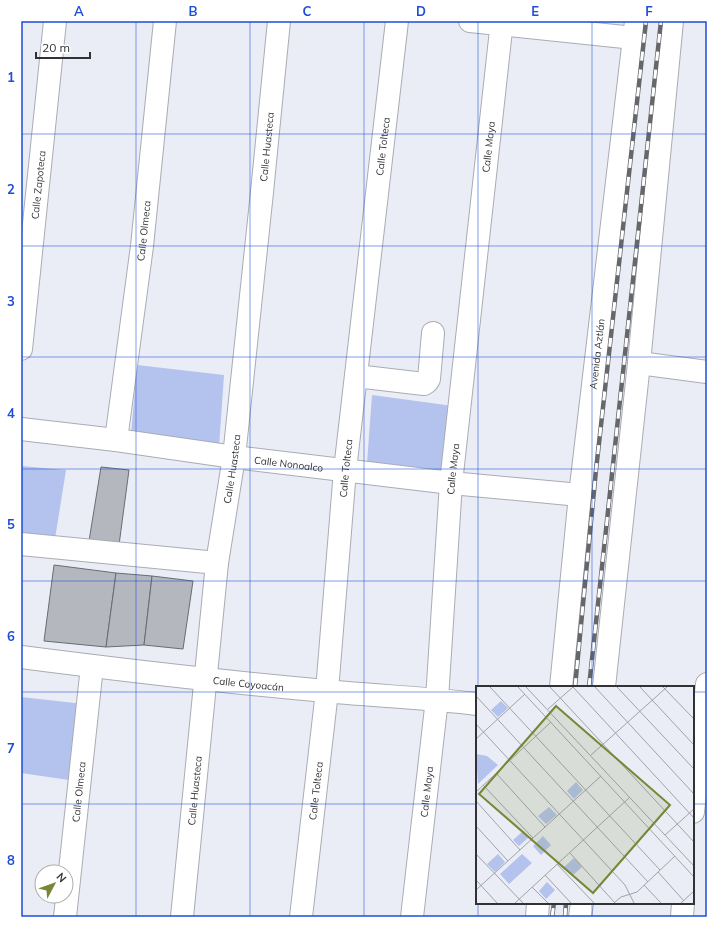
<svg xmlns="http://www.w3.org/2000/svg" width="728" height="938" viewBox="0 0 728 938" font-family="Mulish,sans-serif">
	<rect width="100%" height="100%" fill="#eaedf5"/>
	<g fill="#b3c3ee">
		<path d="M137,365L224,375L219,447L131,435Z"/>
		<path d="M372,395L453,406L447,470L367,463Z"/>
		<path d="M21,466L66,470L54,545L21,542Z"/>
		<path d="M21,697L84,704L76,781L21,773Z"/>
	</g>
	<g fill="#b4b7be" stroke="#6a6c73">
		<path d="M101,467L129,470L119,545L89,541Z"/>
		<path d="M54,565L116,573L106,647L44,641Z"/>
		<path d="M116,573L152,576L144,645L106,647Z"/>
		<path d="M152,576L193,581L183,649L144,645Z"/>
	</g>
	<g fill="none" stroke-linecap="round" stroke-linejoin="round">
		<g stroke="#a9acb3" stroke-width="24">
			<g id="minor">
				<path d="M470,21L634,38"/>
				<path id="s1" d="M21,349L55,21"/>
				<path d="M639,363L707,372"/>
				<path d="M356,376L424,384L427,382L429,379L433,333"/>
				<path id="s2" d="M21,429L116,440L234,457L451,483L580,495"/>
				<path id="s3" d="M116,440L142,246L165,21"/>
				<path d="M21,544L217,563"/>
				<path id="s4" d="M21,657C122,670 224,682 326,691C376,696 427,698 477,704"/>
				<path d="M693,812L707,684"/>
				<path id="s5" d="M65,917L92,666"/>
				<path id="s6" d="M182,917L217,563L234,457L262,192L279,21"/>
				<path id="s7" d="M301,917L327,691L345,470L397,21"/>
				<path id="s8" d="M412,917L437,699L451,483L502,21"/>
				<path d="M682,917L683,903"/>
			</g>
		</g>
		<g stroke="#a9acb3" stroke-width="24">
			<g id="major">
				<path id="s9" d="M561,687L580,495L636,21"/>
				<path d="M604,687L639,363L672,21"/>
				<path d="M537,917L538,903"/>
				<path d="M580,917L582,903"/>
			</g>
		</g>
		<use href="#minor" stroke="#fff" stroke-width="22"/>
		<use href="#major" stroke="#fff" stroke-width="22"/>
		<g stroke="#66676b" stroke-width="4.5">
			<g id="rail">
				<path d="M575,687L596,470L646,21"/>
				<path d="M589,687L661,21"/>
				<path d="M552,917L554,903"/>
				<path d="M565,917L566,903"/>
			</g>
		</g>
		<use href="#rail" stroke="#fff" stroke-width="3" stroke-dasharray="9" stroke-linecap="butt"/>
	</g>
	<path fill="none" stroke="#1d4ed8" stroke-width="1" stroke-opacity="0.55" d="M136,21V917M250,21V917M364,21V917M478,21V687M592,21V687M21,134H707M21,246H707M21,357H707M21,469H707M21,581H707M21,692H477M693,692H707M21,804H477M693,804H707M478,903V917M592,903V917"/>
	<g text-anchor="middle" stroke-width="3" stroke-linejoin="round" paint-order="stroke">
		<g font-size="10" fill="#313235" stroke="#fff">
			<text dy="4" stroke="none"><textPath href="#s6" startOffset="775">Calle Huasteca</textPath></text>
			<text dy="4" stroke="none"><textPath href="#s7" startOffset="775">Calle Tolteca</textPath></text>
			<text dy="4" stroke="none"><textPath href="#s8" startOffset="774">Calle Maya</textPath></text>
			<text dy="4" stroke="none"><textPath href="#s1" startOffset="165">Calle Zapoteca</textPath></text>
			<text dy="4" stroke="none"><textPath href="#s3" startOffset="211">Calle Olmeca</textPath></text>
			<text dy="4" stroke="none"><textPath href="#s9" startOffset="335">Avenida Aztlán</textPath></text>
			<text dy="4" stroke="none"><textPath href="#s2" startOffset="270">Calle Nonoalco</textPath></text>
			<text dy="4" stroke="none"><textPath href="#s6" startOffset="451">Calle Huasteca</textPath></text>
			<text dy="4" stroke="none"><textPath href="#s7" startOffset="451">Calle Tolteca</textPath></text>
			<text dy="4" stroke="none"><textPath href="#s8" startOffset="450">Calle Maya</textPath></text>
			<text dy="4" stroke="none"><textPath href="#s4" startOffset="229">Calle Coyoacán</textPath></text>
			<text dy="4" stroke="none"><textPath href="#s6" startOffset="127">Calle Huasteca</textPath></text>
			<text dy="4" stroke="none"><textPath href="#s7" startOffset="127">Calle Tolteca</textPath></text>
			<text dy="4" stroke="none"><textPath href="#s8" startOffset="126">Calle Maya</textPath></text>
			<text dy="4" stroke="none"><textPath href="#s5" startOffset="126">Calle Olmeca</textPath></text>
		</g>
	</g>
	<g transform="translate(476 686)">
		<rect width="218" height="218" fill="#eaedf5"/>
		<path d="M25,15L32,22L22,31L15,24ZM0,68L11,70L22,79L2,98ZM100,96L107,104L98,113L91,105ZM73,121L81,129L70,138L62,130ZM47,145L53,151L43,160L37,154ZM67,150L75,159L65,169L57,160ZM22,168L29,176L19,186L11,178ZM46,168L56,177L33,198L24,188ZM98,172L106,181L96,190L88,181ZM71,196L79,204L70,213L63,205Z" fill="#b3c3ee"/>
		<path fill="none" stroke="#a0a2a8" stroke-width="1" d="M14,1L184,184M42,1L218,191M50,1L218,180M74,1L218,156M97,1L218,132M119,1L218,108M141,1L218,83M164,1L218,59M187,1L218,33M0,10L172,196M72,23L97,1M0,38L149,199L158,217M0,53L49,8M115,69L191,1M20,87L69,141M7,99L57,152M0,106L75,36M0,115L44,164M0,140L32,175M189,149L218,123M94,167L139,217M0,168L47,217M81,178L118,217M182,186L208,215M69,189L95,217M0,194L21,217M168,199L185,217M56,201L72,217M0,204L125,90M39,217L154,111M138,217L145,211L161,206L199,170M205,217L218,205"/>
		<path fill="#778736" fill-opacity="0.15" stroke="#778736" stroke-width="2" d="M80,20L194,119L117,207L3,108Z"/>
		<rect width="218" height="218" fill="none" stroke="#313235" stroke-width="2"/>
	</g>
	<rect width="728" height="938" fill="none" stroke="#ffffff" stroke-width="44"/>
	<g transform="translate(54 884) rotate(49)"><circle r="19" fill="#ffffff" stroke="#adadae"/>
	<path d="M0-3L7 15L0 10L-7 15Z" fill="#778736"/>
	<text y="-6" font-size="11" font-weight="bold" text-anchor="middle" fill="#313235">N</text>
	</g>
	<path d="M36 52v6h54v-6" fill="none" stroke="#313235" stroke-width="2"/>
	<text x="42" y="52" font-size="12" fill="#313235" stroke="#ffffff" stroke-width="3" paint-order="stroke">20 m</text>
	<rect x="22" y="22" width="684" height="894" fill="none" stroke="#1d4ed8" stroke-width="1.5"/>
	<g font-size="13" text-anchor="middle" font-weight="bold" fill="#1d4ed8">
		<text x="79" y="16">A</text>
		<text x="193" y="16">B</text>
		<text x="307" y="16">C</text>
		<text x="421" y="16">D</text>
		<text x="535" y="16">E</text>
		<text x="649" y="16">F</text>
		<text x="11" y="82">1</text>
		<text x="11" y="194">2</text>
		<text x="11" y="306">3</text>
		<text x="11" y="418">4</text>
		<text x="11" y="529">5</text>
		<text x="11" y="641">6</text>
		<text x="11" y="753">7</text>
		<text x="11" y="865">8</text>
	</g>
</svg>
